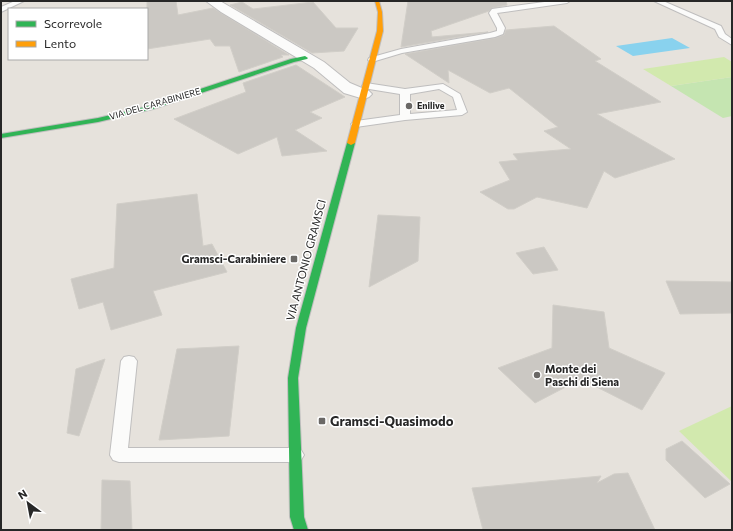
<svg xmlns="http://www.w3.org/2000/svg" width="733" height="531" viewBox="0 0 733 531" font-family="Commissioner,sans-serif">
	<rect width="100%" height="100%" fill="#e6e2dc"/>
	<path fill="#c5e5b1" d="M732,77V116L723,118L671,86Z"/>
	<g fill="#d2e9ae">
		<path d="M724,57L732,62V77L671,86L643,69Z"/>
		<path d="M732,406V482L679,431Z"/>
	</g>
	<path fill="#89d2ee" d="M672,38L690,48L633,56L616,46Z"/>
	<g fill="#cbc8c3" stroke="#d1cec8">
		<path d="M147,1H176L178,15L213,8L289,55H281L283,57L239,72L230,46H215L210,39L147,49Z"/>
		<path d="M408,1H506L507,5L492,8L489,11L431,31L432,37L488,32L401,47Z"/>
		<path d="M242,2L253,9L313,2L336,28H358L344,51L312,53L230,5Z"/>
		<path d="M554,26L601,59L595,61L661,102L597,114L675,159L615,178L604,171L587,208L537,197L514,209H508L480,192L510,180L499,162L518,160L513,154L571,149L544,131L558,127L509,88L490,93L448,70L449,83L405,54L495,38L504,35L506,30Z"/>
		<path d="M296,65L345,97L310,112L322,118L295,130L327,151L282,156L277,137L238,154L174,119L246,92L243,83Z"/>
		<path d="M197,194L203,246L212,244L227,272L153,291L162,315L111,330L103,302L79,309L71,279L114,268L117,204Z"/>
		<path d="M378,215L420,217L418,261L369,287Z"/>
		<path d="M544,247L558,270L533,274L516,253Z"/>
		<path d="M666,281L732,282V313L680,314Z"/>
		<path d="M553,305L604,312L609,348L665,373L642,410L581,379L535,403L498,368L552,348Z"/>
		<path d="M239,346L229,436L159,440L177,349Z"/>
		<path d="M105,359L79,436L67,433L76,369Z"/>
		<path d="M682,441L730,484L705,498L666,460V449Z"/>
		<path d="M628,473L655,530H483L472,488L601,476L597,483L614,474Z"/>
		<path d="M102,480L130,481L132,530H101Z"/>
	</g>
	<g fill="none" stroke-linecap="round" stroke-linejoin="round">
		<g stroke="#bfbebe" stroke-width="2">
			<g id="lane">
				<path d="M15,1H24L1,12V7Z"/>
				<path d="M552,1H570L567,3L497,13L505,28L503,34L495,37L402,53L372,62L368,60L369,58L401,49L490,33L497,31V28L489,13L492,9Z"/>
				<path d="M654,1H663L721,26L725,34L732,39V45L719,37L715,29Z"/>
				<path d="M366,83L405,89L443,84L460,94L467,112L462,115L405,120L356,127L353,126L351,124L356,121L400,115V94L363,88L362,86ZM439,89L453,97L457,110L410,114V94Z"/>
				<path d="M129,356L134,357L137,361L128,448H295L301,450L304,455L301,460L295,462H119L113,460L110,455L121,361L124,357Z"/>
			</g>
		</g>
		<g stroke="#bfbebe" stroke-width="2">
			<path id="street" d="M206,1H220L324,62L350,83L369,91L372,94L369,97L364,99L344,93L314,68L221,12Z"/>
		</g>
		<g stroke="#bfbebe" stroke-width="2">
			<g id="fast">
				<path d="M305,56L308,58L307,59L294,62L153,109L98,122L1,138V134L98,118L149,106L291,59Z"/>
				<path d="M351,141L355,143L306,328L298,378L304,517L308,530H294L290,517L288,378L296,328L347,143Z"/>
			</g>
		</g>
		<g stroke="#bfbebe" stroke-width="2">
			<path id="slow" d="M375,1H379L382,12L383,31L355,143L351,145L347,143L377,31L378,12Z"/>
		</g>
		<use href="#lane" fill="#fbfbfa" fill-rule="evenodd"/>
		<use href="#street" fill="#fbfbfa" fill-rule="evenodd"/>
		<use href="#fast" fill="#30b455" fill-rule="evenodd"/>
		<use href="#slow" fill="#ff9f0a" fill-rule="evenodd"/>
	</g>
	<g fill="#6a6866" stroke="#fff" stroke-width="1.5">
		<circle cx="409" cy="106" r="4"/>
		<rect x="290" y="255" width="8" height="8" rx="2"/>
		<circle cx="537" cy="375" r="4"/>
		<rect x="318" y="417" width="8" height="8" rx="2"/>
	</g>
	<g text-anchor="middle" stroke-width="3" stroke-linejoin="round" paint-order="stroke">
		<g font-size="9" fill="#272727" stroke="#fff">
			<text transform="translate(155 104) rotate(-16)" y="3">VIA DEL CARABINIERE</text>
		</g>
		<g font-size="9" font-weight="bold" fill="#272727" stroke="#fff" text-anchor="start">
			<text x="417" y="109">Enilive</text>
		</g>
		<g font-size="11" font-weight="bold" fill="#272727" stroke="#fff" text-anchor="end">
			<text x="286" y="263">Gramsci-Carabiniere</text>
			<text x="545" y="373" text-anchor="start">Monte dei<tspan x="545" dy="13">Paschi di Siena</tspan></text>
		</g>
		<g font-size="11" fill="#272727" stroke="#fff">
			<text transform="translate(306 260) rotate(-75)" y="4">VIA ANTONIO GRAMSCI</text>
		</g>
		<g font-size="13" font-weight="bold" fill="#272727" stroke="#fff" text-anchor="start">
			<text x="330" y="426">Gramsci-Quasimodo</text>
		</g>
	</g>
	<rect width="733" height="531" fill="none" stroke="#272727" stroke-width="4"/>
	<rect x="8" y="8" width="140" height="52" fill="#ffffff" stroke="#a9a9a9"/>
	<rect x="16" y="21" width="20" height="6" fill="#30b455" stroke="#a9a9a9"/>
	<text x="44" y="28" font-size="12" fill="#272727">Scorrevole</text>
	<rect x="16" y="41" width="20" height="6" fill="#ff9f0a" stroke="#a9a9a9"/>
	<text x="44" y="48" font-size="12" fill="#272727">Lento</text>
	<g transform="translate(28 503) rotate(328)" stroke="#ffffff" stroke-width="3" paint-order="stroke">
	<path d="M0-3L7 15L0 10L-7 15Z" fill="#272727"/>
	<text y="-6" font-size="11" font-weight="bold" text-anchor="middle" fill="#272727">N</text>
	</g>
</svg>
